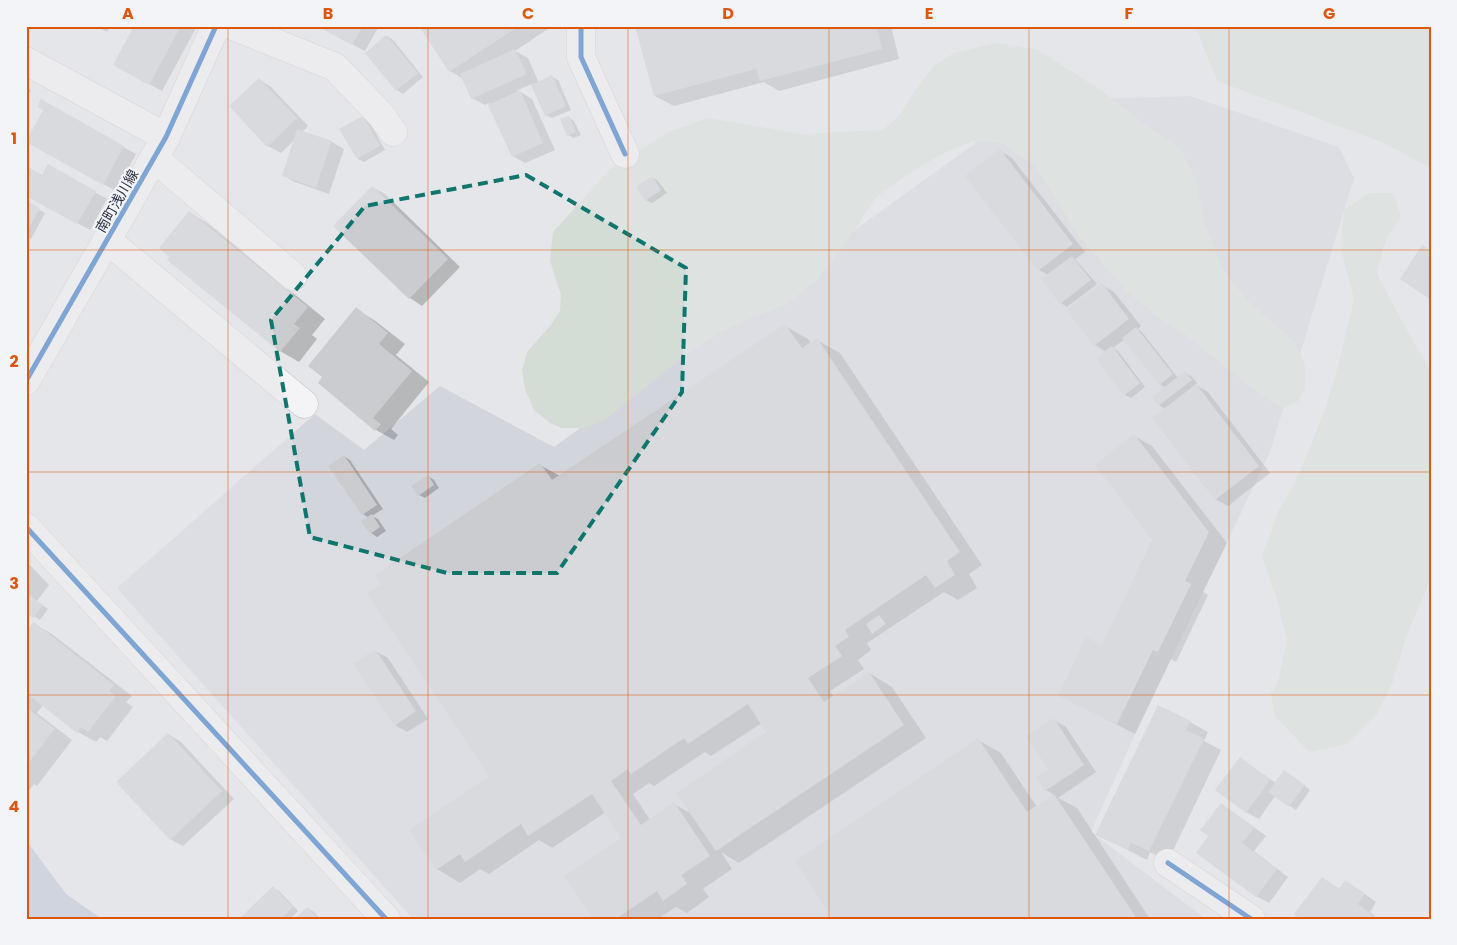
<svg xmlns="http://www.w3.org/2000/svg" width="1457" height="945" viewBox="0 0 1457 945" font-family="Poppins,'Noto Sans JP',sans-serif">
	<rect width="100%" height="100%" fill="#e5e6e9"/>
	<path fill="#d3d5dc" d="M1190,96L1339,147L1354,178L1270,452L1131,743L1091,832L1206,919H413L117,588L315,414L364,450L440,386L554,447L1034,101Z"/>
	<g fill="#d4ddd5">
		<path d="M1195,26H1431V168L1382,142L1217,81Z"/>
		<path d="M997,43L1038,50L1102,91L1149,128L1180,148L1196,180L1205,225L1224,271L1248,301L1295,342L1305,365V389L1298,401L1282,409L1248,385L1186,335L1154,314L1130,294L1084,243L1034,166L1003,143L973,141L940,155L906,175L876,197L846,243L817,280L785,305L749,319L721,332L691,351L604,420L586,428H562L550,423L534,410L525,389L522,370L527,352L550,326L560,311L561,295L550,261L553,232L610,169L671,131L708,118L802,134L883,130L899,116L917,88L934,66L954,53Z"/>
		<path d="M1370,193H1394L1401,217L1386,239L1377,274L1391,301L1431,373V577L1405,640L1393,682L1377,714L1347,744L1309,752L1275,716L1271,693L1278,682L1287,641L1276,596L1262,557L1278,512L1299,475L1325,410L1340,359L1354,299L1341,249L1344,210Z"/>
	</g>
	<path fill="#b5bed3" d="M26,840L66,894L102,919H26Z"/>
	<g fill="#0003" fill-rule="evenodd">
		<path d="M96,26H110L107,32Z"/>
		<path d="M136,26H197L162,91L114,65Z"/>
		<path d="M318,26H379L365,51Z"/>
		<path d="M420,26H552L515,51L528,58L539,83L552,77L558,80L571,110L552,118L546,115L532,84L517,90L532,99L555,150L525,163L513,156L489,103L485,105L472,98L463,79L450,71Z"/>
		<path d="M637,26H891L899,59L779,91L764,82L674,106L655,96Z"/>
		<path d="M387,36L393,40L423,77L403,94L397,90L367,53Z"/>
		<path d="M259,79L271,87L308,126L302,132L332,142L344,149L329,194L295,182L283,175L296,138L281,153L268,146Z"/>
		<path d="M26,88L31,90L26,99Z"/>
		<path d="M41,101L136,154L116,191L27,141L44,109Z"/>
		<path d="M568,117L574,121L581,135L574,138L568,135Z"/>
		<path d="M363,118L369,121L385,150L364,162L358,159Z"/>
		<path d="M1000,151L1012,158L1085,252L1075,259L1097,284L1067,307L1061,303L1043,280L1048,275L1039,270Z"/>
		<path d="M48,166L107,199L90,230L26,195L42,176Z"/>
		<path d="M652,177L658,181L667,193L652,203L646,200Z"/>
		<path d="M372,187L385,194L460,267L422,306L410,298Z"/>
		<path d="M26,202L45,213L31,239L26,237Z"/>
		<path d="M189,212L207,223L325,319L312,335L317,339L299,362L280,351Z"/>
		<path d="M1102,285L1114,292L1141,326L1138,329L1142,332L1178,378L1185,373L1191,376L1197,383L1195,385L1208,392L1270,473L1228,506L1215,499L1165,409L1159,405L1166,388L1160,384L1125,339L1113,348L1118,351L1145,387L1131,398L1125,395L1106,352L1095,345Z"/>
		<path d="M356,309L374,320L405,344L396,355L429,382L391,429L398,435L394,440L376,430L320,383Z"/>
		<path d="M785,326L808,339L811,343L817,340L840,353L982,565L969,574L977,588L958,600L944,592L867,643L871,650L858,660L864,669L830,691L834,697L869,673L892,687L926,738L739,863L721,852L732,869L703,889L709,897L687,913L676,907L658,919H594L623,838L606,812L552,848L539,840L489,874L480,869L460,883L437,869L491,777L540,465L560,476ZM762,723L768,732L692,814L674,804L650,820L633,794L649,783L654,786L705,752L711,756Z"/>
		<path d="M1134,436L1152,446L1227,543L1203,592L1208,595L1176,662L1171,659L1135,734L1060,695L1103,646L1154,540Z"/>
		<path d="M344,456L350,460L383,509L372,516L378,519L386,531L377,537L371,533L369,518L363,514L330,466Z"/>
		<path d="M428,476L434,480L439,488L425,498L419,495Z"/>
		<path d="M26,561L49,585L37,601L48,609L40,620L28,612L26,614Z"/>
		<path d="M34,624L52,634L132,696L126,702L133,707L107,741L100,737L96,742L78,732L43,705L37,713L72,740L37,786L34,784L27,793L26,634Z"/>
		<path d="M375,651L388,658L428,719L407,732L395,725Z"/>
		<path d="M1054,720L1066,727L1096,772L1058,798L1077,808L1150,919H835L978,740L1001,753L1037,807L1054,795L1046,790L1050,769Z"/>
		<path d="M1190,722L1208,732L1204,741L1221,750L1168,861L1150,852L1147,860L1097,834Z"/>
		<path d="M168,734L181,742L234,799L183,846L170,839Z"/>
		<path d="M1240,759L1276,783L1291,775L1310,790L1296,810L1275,796L1259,819L1246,812Z"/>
		<path d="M1221,805L1233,812L1266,836L1254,851L1288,877L1269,903L1256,896L1210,836Z"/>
		<path d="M1322,878L1340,889L1346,882L1358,889L1376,902L1370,912L1378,919H1303Z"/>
		<path d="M273,888L279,891L298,911L290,919H241Z"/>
		<path d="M308,908L314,912L320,919H297Z"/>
	</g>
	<g fill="#cbccd0">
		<path d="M134,26H181L149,85L113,65Z"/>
		<path d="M317,26H363L352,45Z"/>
		<path d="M419,26H519L449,72Z"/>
		<path d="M635,26H876L882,49L760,81L756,69L654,96Z"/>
		<path d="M386,35L418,73L396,91L365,53Z"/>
		<path d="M515,49L527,74L471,99L460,74Z"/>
		<path d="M552,75L566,106L545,116L531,85Z"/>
		<path d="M259,78L297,118L267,147L229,106Z"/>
		<path d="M520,90L543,143L512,157L488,105Z"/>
		<path d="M41,99L124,146L103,185L26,142L43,110L37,107Z"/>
		<path d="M363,116L380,146L357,159L339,129Z"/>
		<path d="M569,116L576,132L567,136L560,119Z"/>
		<path d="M297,129L332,141L316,188L282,176Z"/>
		<path d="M1000,149L1073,244L1038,271L965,176Z"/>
		<path d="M48,164L96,191L77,224L26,196V166L42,175Z"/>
		<path d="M652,176L661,190L645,201L636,187Z"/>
		<path d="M372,186L448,259L409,299L333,226Z"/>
		<path d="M26,201L40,208L26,233Z"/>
		<path d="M189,211L308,307L294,324L300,328L280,352L167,260L169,257L159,248Z"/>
		<path d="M1422,245L1431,251V300L1400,279Z"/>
		<path d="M1072,256L1091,280L1060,304L1041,279Z"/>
		<path d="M1102,283L1129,319L1094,346L1066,310Z"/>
		<path d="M356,307L388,333L379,344L412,371L373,418L381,424L375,431L318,383L322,377L308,366Z"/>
		<path d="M785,324L802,348L817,338L960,552L947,561L955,575L935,588L926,575L845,630L849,637L835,646L842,656L808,678L824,702L869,672L904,725L716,851L676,793L766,732L748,704L688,744L684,738L631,774L628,769L611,781L641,825L674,802L710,856L681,875L687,884L663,901L657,891L616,919H593L564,876L621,838L592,794L528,836L521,824L465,862L460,854L436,870L409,830L489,776L367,594L381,584L375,575L540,463L552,480Z"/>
		<path d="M1136,327L1173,374L1159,385L1122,338Z"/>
		<path d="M1112,346L1140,383L1124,396L1096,358Z"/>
		<path d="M1185,371L1192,380L1158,406L1152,397Z"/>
		<path d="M1196,384L1259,466L1215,500L1152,418Z"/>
		<path d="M1134,434L1209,532L1185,581L1191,584L1158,652L1153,650L1117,724L1058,696L1086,637L1102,645L1152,540L1095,465Z"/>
		<path d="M344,455L377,505L362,515L328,466Z"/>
		<path d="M428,475L434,485L418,496L411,486Z"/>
		<path d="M372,514L380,527L370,534L361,521Z"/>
		<path d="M26,592L43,605L33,618L26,613Z"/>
		<path d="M879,615L886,624L872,634L866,624Z"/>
		<path d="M34,622L114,685L109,691L116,696L88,732L81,727L77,733L26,693V632Z"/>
		<path d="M375,649L416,711L394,726L353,664Z"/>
		<path d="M1158,705L1191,721L1186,730L1204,739L1149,851L1131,843L1128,850L1095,835Z"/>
		<path d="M26,707L55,729L26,766Z"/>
		<path d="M1054,718L1084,765L1045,791L1036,777L1048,769L1026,736Z"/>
		<path d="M168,733L222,791L170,840L116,782Z"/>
		<path d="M978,738L1027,812L1054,794L1137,919H833L795,861Z"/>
		<path d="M1240,757L1270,780L1246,813L1215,790Z"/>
		<path d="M1284,770L1305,785L1289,807L1268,792Z"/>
		<path d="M1221,803L1254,828L1242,843L1277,869L1256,897L1196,853L1208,836L1200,830Z"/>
		<path d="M1322,877L1339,889L1345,880L1365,894L1358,904L1377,919H1300L1294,914Z"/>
		<path d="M273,886L293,907L281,919H239Z"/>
		<path d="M307,907L319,919H295Z"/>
	</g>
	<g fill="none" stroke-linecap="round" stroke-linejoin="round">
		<g stroke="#c3c4c7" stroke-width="29">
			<g id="minor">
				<path d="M233,26L335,67L381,115L393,132"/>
				<path d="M581,26V57L625,154"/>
				<path d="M26,61L166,137"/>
				<path d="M154,158L293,276"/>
				<path d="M107,240L304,404"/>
				<path d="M26,527L386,919"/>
				<path d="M1168,863L1251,919"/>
			</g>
		</g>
		<g stroke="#c3c4c7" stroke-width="29">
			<path id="tertiary" d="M26,381L166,137L216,26"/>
		</g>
		<use href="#minor" stroke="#f4f4f6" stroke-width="28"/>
		<use href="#tertiary" stroke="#f4f4f6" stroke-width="28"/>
		<g stroke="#f3f4f8" stroke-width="8">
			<g id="cycleway">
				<path d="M581,26V57L625,154"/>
				<path d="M26,381L166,137L216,26"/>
				<path d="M26,527L386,919"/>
				<path d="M1168,863L1251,919"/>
			</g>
		</g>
		<use href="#cycleway" stroke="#0057b8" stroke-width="5"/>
	</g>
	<path d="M0 0H1457V945H0ZM526,175L686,268L682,392L557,573H447L310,537L271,320L365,206Z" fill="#e5e6e9" fill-opacity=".55" fill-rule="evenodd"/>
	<path fill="none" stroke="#0f766e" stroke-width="4" stroke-dasharray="10 6" stroke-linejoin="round" d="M526,175L686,268L682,392L557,573H447L310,537L271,320L365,206Z"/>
	<path fill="none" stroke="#df570f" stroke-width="1" stroke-opacity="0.55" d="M228,26V919M428,26V919M628,26V919M829,26V919M1029,26V919M1229,26V919M26,250H1431M26,472H1431M26,695H1431"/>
	<g text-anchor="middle" stroke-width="4.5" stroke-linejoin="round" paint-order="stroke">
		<g font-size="14" fill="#2b3043" stroke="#f3f4f8">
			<text transform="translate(117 201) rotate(-60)" y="5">南町浅川線</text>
		</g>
	</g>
	<rect width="1457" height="945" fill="none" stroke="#f3f4f8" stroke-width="55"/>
	<rect x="28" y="28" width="1402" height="890" fill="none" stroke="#df570f" stroke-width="2"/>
	<g font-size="16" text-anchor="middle" font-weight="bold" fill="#df570f">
		<text x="128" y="19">A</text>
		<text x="328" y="19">B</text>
		<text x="528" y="19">C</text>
		<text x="728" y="19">D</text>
		<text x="929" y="19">E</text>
		<text x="1129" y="19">F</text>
		<text x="1329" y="19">G</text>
		<text x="14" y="144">1</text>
		<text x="14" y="367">2</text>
		<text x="14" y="589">3</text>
		<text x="14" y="812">4</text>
	</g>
</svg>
